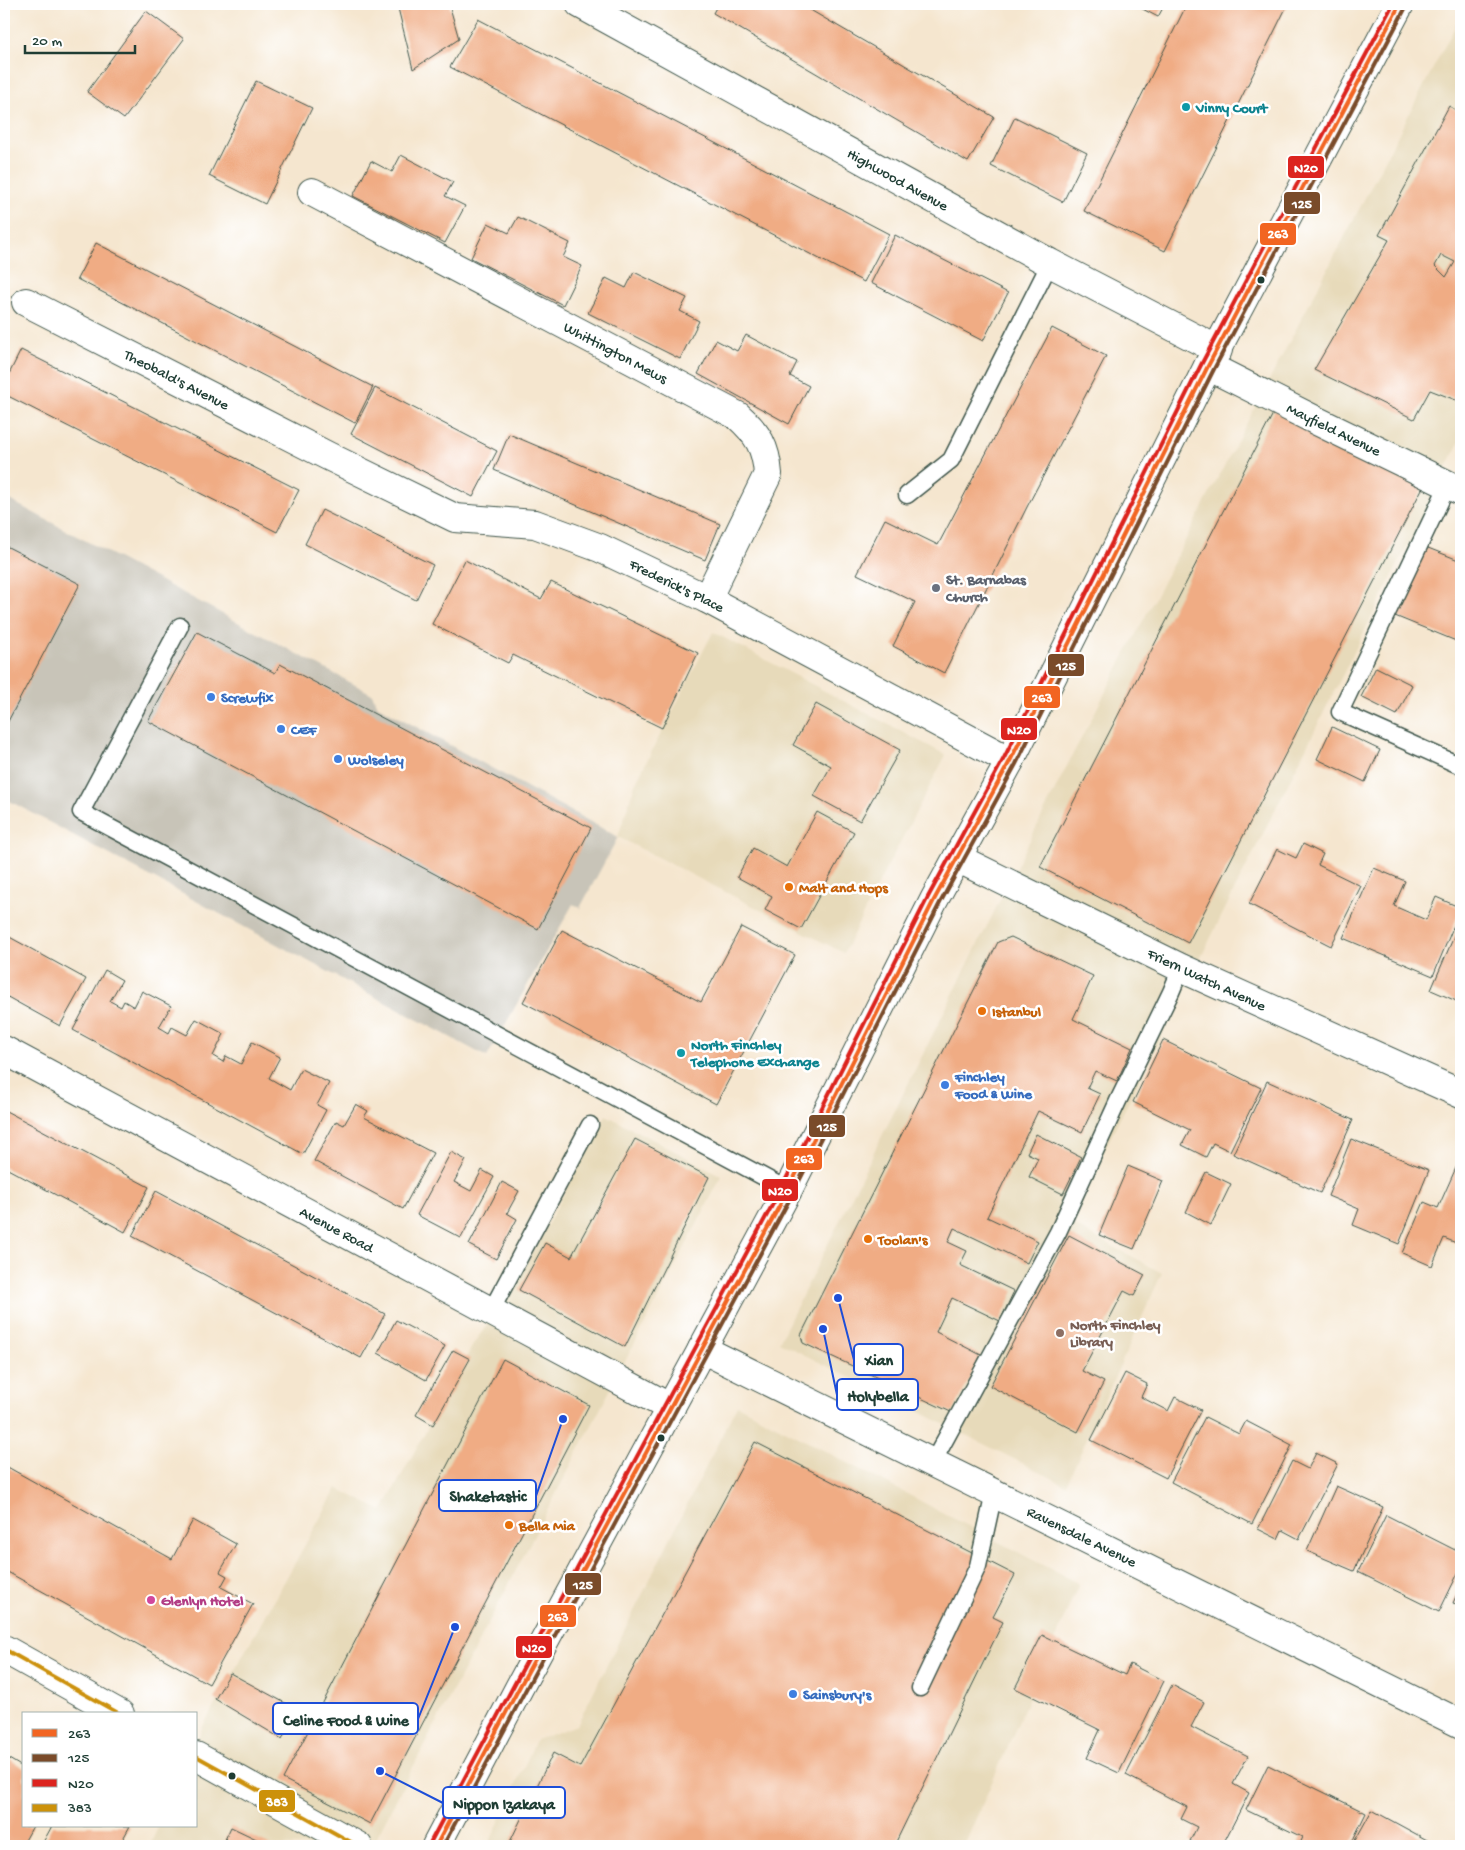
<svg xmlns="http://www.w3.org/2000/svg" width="1465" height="1850" viewBox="0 0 1465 1850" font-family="'Gochi Hand',sans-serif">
	<rect width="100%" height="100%" fill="#fff"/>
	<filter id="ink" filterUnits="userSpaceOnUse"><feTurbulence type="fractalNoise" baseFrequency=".02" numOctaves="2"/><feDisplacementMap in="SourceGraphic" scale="10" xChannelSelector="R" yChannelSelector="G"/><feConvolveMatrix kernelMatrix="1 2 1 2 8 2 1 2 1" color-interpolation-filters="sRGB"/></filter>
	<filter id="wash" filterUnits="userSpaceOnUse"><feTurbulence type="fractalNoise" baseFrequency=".0096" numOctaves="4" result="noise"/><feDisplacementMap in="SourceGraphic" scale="20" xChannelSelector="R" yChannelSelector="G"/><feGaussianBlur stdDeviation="1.12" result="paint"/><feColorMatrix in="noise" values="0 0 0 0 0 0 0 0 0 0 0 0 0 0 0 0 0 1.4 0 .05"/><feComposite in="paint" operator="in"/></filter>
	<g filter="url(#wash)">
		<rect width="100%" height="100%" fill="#f5e6cf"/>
		<g fill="#e7daba">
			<path d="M1461,15V439L1068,1222L1162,1273L1066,1485L779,1342L1074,752Z"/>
			<path d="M713,632L946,755L874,892L844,953L618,837L635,784Z"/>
			<path d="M606,1115L722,1176L376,1838L374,1846H149L159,1826H196V1743L202,1728L337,1488L382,1511L474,1343L514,1287Z"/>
			<path d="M737,1405L1079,1584L964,1846H488L536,1740L577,1725Z"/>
		</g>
		<path fill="#c8c4b8" d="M4,497L372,694L378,706L618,837L580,908L573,904L487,1057L4,798Z"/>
		<g id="blocks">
			<g fill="#f0ac84" fill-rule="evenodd">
				<path d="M397,4H449L459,39L413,69Z"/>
				<path d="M718,4H800L994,117L968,162L713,13Z"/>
				<path d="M1133,4H1165L1158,17Z"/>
				<path d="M1187,4H1288L1165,251L1084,211Z"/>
				<path d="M146,11L184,39L124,119L87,92Z"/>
				<path d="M478,19L889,234L864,282L450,67Z"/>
				<path d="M256,81L312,108L265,204L209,176Z"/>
				<path d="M1449,106L1461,113V402L1430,390L1414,419L1314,370L1389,240L1379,235ZM1441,255L1455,262L1446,277L1435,266Z"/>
				<path d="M1015,117L1087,153L1063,202L991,166Z"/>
				<path d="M401,155L453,182L445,196L465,206L445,243L353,196L371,161L392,172Z"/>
				<path d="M518,217L570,243L563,257L582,266L563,305L471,258L488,223L509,233Z"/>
				<path d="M895,235L1008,293L983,341L871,283Z"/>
				<path d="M96,243L373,387L355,423L77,279Z"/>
				<path d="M634,272L687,298L680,311L699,321L680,359L588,313L606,278L626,288Z"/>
				<path d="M1052,328L1106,356L1027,507L944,673L893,646L915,602L857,574L885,519L938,545Z"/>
				<path d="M746,335L797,362L790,376L809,386L789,424L698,374L716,340L737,351Z"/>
				<path d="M21,350L299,490L277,532L4,394V384Z"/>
				<path d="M375,388L497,451L473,497L351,434Z"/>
				<path d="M1275,410L1423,487L1188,943L1040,867Z"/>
				<path d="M509,434L720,524L705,560L494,470Z"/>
				<path d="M322,510L433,565L416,600L305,544Z"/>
				<path d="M4,545L80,584L4,729Z"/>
				<path d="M1423,546L1461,561V643L1395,616Z"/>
				<path d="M465,560L541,599L551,582L698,653L662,728L513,655L508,663L432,624Z"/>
				<path d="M197,632L275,673L280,664L591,828L538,929L148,721Z"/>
				<path d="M1376,667L1412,685L1397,715L1361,697Z"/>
				<path d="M816,704L900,750L860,821L814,796L831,766L793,745Z"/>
				<path d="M1332,727L1380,750L1365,782L1317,759Z"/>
				<path d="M817,812L854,832L801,929L765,910L772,896L737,877L753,848L787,867Z"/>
				<path d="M1303,844L1323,854L1318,865L1361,886L1331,946L1249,904L1277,849L1296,858Z"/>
				<path d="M1374,868L1405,881L1394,906L1426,920L1436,897L1461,908L1433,976L1343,938Z"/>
				<path d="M1461,920V1003L1431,990Z"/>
				<path d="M741,927L795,955L716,1104L523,1002L562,930L701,1002Z"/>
				<path d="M4,934L86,979L60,1026L4,995Z"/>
				<path d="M1011,937L1093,976L1073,1019L1132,1048L1117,1081L1095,1071L1087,1088L1100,1094L1082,1132L1038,1111L987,1217L1038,1241L1027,1263L954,1228L948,1242L967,1251L960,1265L1014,1291L1000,1321L952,1298L936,1332L981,1355L953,1413L803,1343L801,1335L998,942Z"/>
				<path d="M105,970L122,980L110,1001L121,1007L124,1001L134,1007L142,991L171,1006L159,1027L169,1033L172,1027L187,1035L196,1019L224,1034L213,1056L223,1062L226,1056L241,1064L252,1042L280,1057L269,1078L290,1090L301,1069L329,1083L317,1105L326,1110L303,1154L73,1030Z"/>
				<path d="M1163,1040L1261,1088L1230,1151L1213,1143L1206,1157L1182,1145L1190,1130L1133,1102Z"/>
				<path d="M1267,1081L1353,1120L1320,1193L1233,1154Z"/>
				<path d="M356,1104L368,1111L364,1117L433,1153L403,1209L314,1161L336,1121L344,1125Z"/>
				<path d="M4,1110L149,1187L125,1232L4,1167Z"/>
				<path d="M1036,1134L1081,1157L1063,1194L1029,1177L1038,1158L1027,1153Z"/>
				<path d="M635,1139L709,1177L625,1347L519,1290L545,1243L571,1257Z"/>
				<path d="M1351,1139L1429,1170L1399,1244L1353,1225L1359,1209L1328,1196Z"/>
				<path d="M451,1152L466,1160L454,1182L471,1191L482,1170L494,1177L461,1238L417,1215Z"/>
				<path d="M1459,1161L1461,1162V1245L1444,1238L1432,1266L1402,1253L1424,1202L1438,1208Z"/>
				<path d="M1128,1166L1163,1181L1134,1249L1099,1235Z"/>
				<path d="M1206,1172L1231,1184L1211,1225L1186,1212Z"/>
				<path d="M502,1182L519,1191L507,1213L517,1219L496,1259L469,1245Z"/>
				<path d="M156,1191L385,1314L361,1358L132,1236Z"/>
				<path d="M1069,1235L1145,1275L1134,1296L1124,1291L1082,1371L1104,1382L1078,1432L990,1386Z"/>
				<path d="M396,1320L445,1346L426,1380L378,1353Z"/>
				<path d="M453,1350L470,1359L433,1425L416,1415Z"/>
				<path d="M503,1359L589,1405L370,1824L283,1779Z"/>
				<path d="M1125,1373L1147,1384L1141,1397L1168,1411L1175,1397L1201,1410L1166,1478L1091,1440Z"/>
				<path d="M1205,1417L1239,1434L1246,1421L1292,1445L1252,1524L1171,1482Z"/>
				<path d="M755,1442L1015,1575L993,1617L1003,1622L894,1846H748L743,1844L742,1846H508L553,1753L580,1767Z"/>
				<path d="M1316,1453L1338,1464L1299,1539L1282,1530L1278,1539L1258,1529L1292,1461L1308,1469Z"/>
				<path d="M4,1465L172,1559L193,1520L236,1544L220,1572L227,1576L221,1587L253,1604L209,1684L4,1570Z"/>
				<path d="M1336,1486L1383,1507L1354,1571L1307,1551Z"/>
				<path d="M1386,1515L1461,1553V1567L1439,1612L1358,1572Z"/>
				<path d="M1461,1585V1606L1453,1603Z"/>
				<path d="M1042,1635L1125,1675L1130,1664L1164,1681L1119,1773L1087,1758L1100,1730L1015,1688Z"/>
				<path d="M230,1673L298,1710L282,1739L215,1699Z"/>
				<path d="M1172,1685L1204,1702L1191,1727L1248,1756L1233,1784L1249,1793L1222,1846H1200L1190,1841L1197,1827L1181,1819L1187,1807L1126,1775Z"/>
				<path d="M4,1756L24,1768V1826H33L22,1846H8L4,1844Z"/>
				<path d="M1268,1765L1366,1813L1350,1846H1298L1302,1837L1246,1810Z"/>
				<path d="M1372,1810L1438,1846H1352Z"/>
				<path d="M52,1826H130L119,1846H41Z"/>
				<path d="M231,1827L271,1846H222Z"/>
			</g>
		</g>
	</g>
	<g filter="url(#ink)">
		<use href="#blocks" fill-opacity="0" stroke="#3f564b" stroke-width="1"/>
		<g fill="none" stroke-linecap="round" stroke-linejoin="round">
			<g stroke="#3f564b" stroke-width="19">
				<g id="service">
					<path d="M1448,485L1340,712L1461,766"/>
					<path d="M907,495L951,460L1050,263"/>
					<path d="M180,626L81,812L788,1190"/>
					<path d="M491,1311L590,1125"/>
					<path d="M933,1462L1058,1232L1118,1101L1171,992L1181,968"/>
					<path d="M920,1688L978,1566L994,1493"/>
				</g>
			</g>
			<g stroke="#3f564b" stroke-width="30">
				<g id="minor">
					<path d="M580,4L1050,263L1218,350"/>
					<path d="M312,192L738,416C758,434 766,447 768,474L707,599"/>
					<path d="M26,302L328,456L455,518L535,524L600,548L707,599L1010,761"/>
					<path d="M1208,366L1317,421L1461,491"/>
					<path d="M957,858L1181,968L1461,1094"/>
					<path d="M4,1050L671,1408"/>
					<path d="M702,1349L1461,1724"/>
					<path d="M4,1649L120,1714"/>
					<path d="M196,1756L358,1846"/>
				</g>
			</g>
			<g stroke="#3f564b" stroke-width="30">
				<path id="primary" d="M436,1846L519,1688L788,1190L934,900L1010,761L1208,366L1400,4"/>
			</g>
			<use href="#service" stroke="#fff" stroke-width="16"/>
			<use href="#minor" stroke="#fff" stroke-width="28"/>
			<use href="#primary" stroke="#fff" stroke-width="28"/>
			<g stroke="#fff" stroke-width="8">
				<path id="bus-1" d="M436,1846L519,1688L788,1190L934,900L1010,761L1208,366L1400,4"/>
			</g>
			<g stroke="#fff" stroke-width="8">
				<path id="bus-2" d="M443,1846L525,1691L793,1193L940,903L1016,764L1214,369L1406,7"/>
			</g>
			<g stroke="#fff" stroke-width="8">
				<path id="bus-3" d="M430,1843L514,1685L782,1187L928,897L1004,758L1202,363L1393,4"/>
			</g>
			<g stroke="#fff" stroke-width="8">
				<g id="bus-4">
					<path d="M4,1649L120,1714"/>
					<path d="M196,1756L358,1846"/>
				</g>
			</g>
			<use href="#bus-1" stroke="#f26522" stroke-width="4"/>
			<use href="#bus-2" stroke="#7a4b2a" stroke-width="4"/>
			<use href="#bus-3" stroke="#dc241f" stroke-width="4"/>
			<use href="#bus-4" stroke="#cc910a" stroke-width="4"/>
		</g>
	</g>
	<g fill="#0f9aa8" stroke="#fff" stroke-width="2">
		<circle cx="1186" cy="107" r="5"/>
		<circle cx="681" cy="1053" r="5"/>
	</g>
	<g fill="#1f3d34" stroke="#fff" stroke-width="2">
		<circle cx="1261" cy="280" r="4.5"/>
		<circle cx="661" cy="1438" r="4.5"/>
		<circle cx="232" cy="1776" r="4.5"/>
	</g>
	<circle fill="#6b7280" stroke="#fff" stroke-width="2" cx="936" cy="588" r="5"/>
	<g fill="#3f7fe0" stroke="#fff" stroke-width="2">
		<circle cx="211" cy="697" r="5"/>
		<circle cx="281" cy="729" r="5"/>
		<circle cx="338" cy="759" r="5"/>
		<circle cx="945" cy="1085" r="5"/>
		<circle cx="793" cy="1694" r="5"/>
	</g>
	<g fill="#e8710a" stroke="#fff" stroke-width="2">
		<circle cx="789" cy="887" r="5"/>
		<circle cx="982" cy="1011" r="5"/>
		<circle cx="868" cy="1239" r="5"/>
		<circle cx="509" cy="1525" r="5"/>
	</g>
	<circle fill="#8d6e63" stroke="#fff" stroke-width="2" cx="1060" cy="1333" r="5"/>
	<circle fill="#d1479c" stroke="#fff" stroke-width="2" cx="151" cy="1600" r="5"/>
	<g text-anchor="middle" stroke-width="5" stroke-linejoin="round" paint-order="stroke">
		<g font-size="15" font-weight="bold" fill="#0d838f" stroke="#fff" text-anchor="start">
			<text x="1196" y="112">Vinny Court</text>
			<text x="691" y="1049">North Finchley<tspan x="691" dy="17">Telephone Exchange</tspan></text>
		</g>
		<g font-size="15" fill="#1f3d34" stroke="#fff">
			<text transform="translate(898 179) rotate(29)" y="5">Highwood Avenue</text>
			<text transform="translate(616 352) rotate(28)" y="5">Whittington Mews</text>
			<text transform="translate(177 379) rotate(27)" y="5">Theobald's Avenue</text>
			<text transform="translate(1334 429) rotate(26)" y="5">Mayfield Avenue</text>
			<text transform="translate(677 585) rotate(26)" y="5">Frederick's Place</text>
			<text transform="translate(1207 979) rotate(25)" y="5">Friern Watch Avenue</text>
			<text transform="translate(337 1229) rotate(28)" y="5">Avenue Road</text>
			<text transform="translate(1082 1536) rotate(26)" y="5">Ravensdale Avenue</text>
		</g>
		<g font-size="15" font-weight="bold" fill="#5b616d" stroke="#fff" text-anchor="start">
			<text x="946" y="584">St. Barnabas<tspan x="946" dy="17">Church</tspan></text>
		</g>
		<g font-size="15" font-weight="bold" fill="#366cbe" stroke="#fff" text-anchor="start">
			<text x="221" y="702">Screwfix</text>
			<text x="291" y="734">CEF</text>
			<text x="348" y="764">Wolseley</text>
			<text x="955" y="1081">Finchley<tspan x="955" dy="17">Food &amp; Wine</tspan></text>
			<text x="803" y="1699">Sainsbury's</text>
		</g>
		<g font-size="15" font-weight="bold" fill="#c56008" stroke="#fff" text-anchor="start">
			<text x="799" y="892">Malt and Hops</text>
			<text x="992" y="1016">Istanbul</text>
			<text x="878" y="1244">Toolan's</text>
			<text x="519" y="1530">Bella Mia</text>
		</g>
		<g font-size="15" font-weight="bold" fill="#785e54" stroke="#fff" text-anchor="start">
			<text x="1070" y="1329">North Finchley<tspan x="1070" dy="17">Library</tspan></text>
		</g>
		<g font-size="15" font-weight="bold" fill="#b23c85" stroke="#fff" text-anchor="start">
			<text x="161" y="1605">Glenlyn Hotel</text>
		</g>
	</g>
	<path fill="none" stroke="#1d4ed8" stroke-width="2" d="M838 1298L854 1360M823 1329L837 1395M563 1419L536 1496M455 1627L418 1719M380 1771L443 1803"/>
	<g fill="#1d4ed8" stroke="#fff" stroke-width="2">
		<circle cx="838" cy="1298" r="5"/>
		<circle cx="823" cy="1329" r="5"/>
		<circle cx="563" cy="1419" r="5"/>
		<circle cx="455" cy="1627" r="5"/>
		<circle cx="380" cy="1771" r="5"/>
	</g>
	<g fill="#fff" stroke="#1d4ed8" stroke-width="2">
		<rect x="854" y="1344" width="49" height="31" rx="5"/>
		<rect x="837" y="1379" width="81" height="31" rx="5"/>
		<rect x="439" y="1480" width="97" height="31" rx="5"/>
		<rect x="273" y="1703" width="145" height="31" rx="5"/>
		<rect x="443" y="1787" width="122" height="31" rx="5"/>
	</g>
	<g font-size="16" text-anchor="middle" font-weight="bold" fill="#1f3d34">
		<text x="879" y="1365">Xian</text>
		<text x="878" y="1401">Holybella</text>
		<text x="488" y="1501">Shaketastic</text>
		<text x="346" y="1725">Celine Food &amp; Wine</text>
		<text x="504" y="1809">Nippon Izakaya</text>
	</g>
	<g stroke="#fff" stroke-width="2">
		<rect x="1287" y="155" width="38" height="24" rx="5" fill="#dc241f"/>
		<rect x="1283" y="191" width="38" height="24" rx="5" fill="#7a4b2a"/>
		<rect x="1259" y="222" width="38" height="24" rx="5" fill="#f26522"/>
		<rect x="1047" y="653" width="38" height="24" rx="5" fill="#7a4b2a"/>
		<rect x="1023" y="685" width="38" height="24" rx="5" fill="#f26522"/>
		<rect x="1000" y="717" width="38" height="24" rx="5" fill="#dc241f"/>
		<rect x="808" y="1114" width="38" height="24" rx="5" fill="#7a4b2a"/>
		<rect x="785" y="1147" width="38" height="24" rx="5" fill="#f26522"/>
		<rect x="761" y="1178" width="38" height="24" rx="5" fill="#dc241f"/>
		<rect x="564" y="1572" width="38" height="24" rx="5" fill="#7a4b2a"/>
		<rect x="539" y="1604" width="38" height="24" rx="5" fill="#f26522"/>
		<rect x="515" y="1635" width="38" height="24" rx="5" fill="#dc241f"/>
		<rect x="258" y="1789" width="38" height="24" rx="5" fill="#cc910a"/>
	</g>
	<g font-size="14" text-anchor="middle" font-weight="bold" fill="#fff">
		<text x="1306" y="172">N20</text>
		<text x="1302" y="208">125</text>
		<text x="1278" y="238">263</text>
		<text x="1066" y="670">125</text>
		<text x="1042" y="702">263</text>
		<text x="1019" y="734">N20</text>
		<text x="827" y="1131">125</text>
		<text x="804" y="1163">263</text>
		<text x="780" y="1195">N20</text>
		<text x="583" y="1589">125</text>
		<text x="558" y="1621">263</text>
		<text x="534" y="1652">N20</text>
		<text x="277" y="1806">383</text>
	</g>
	<rect width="1465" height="1850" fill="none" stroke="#fff" stroke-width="20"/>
	<rect x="22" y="1712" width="175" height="115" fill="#ffffff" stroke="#a5b1ae"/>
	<rect x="32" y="1729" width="25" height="8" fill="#f26522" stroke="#a5b1ae"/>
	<text x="68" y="1738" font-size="15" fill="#1f3d34">263</text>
	<rect x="32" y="1754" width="25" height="8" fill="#7a4b2a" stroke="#a5b1ae"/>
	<text x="68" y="1762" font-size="15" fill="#1f3d34">125</text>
	<rect x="32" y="1779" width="25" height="8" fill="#dc241f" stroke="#a5b1ae"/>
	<text x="68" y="1788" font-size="15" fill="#1f3d34">N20</text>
	<rect x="32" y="1804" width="25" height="8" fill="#cc910a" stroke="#a5b1ae"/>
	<text x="68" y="1812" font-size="15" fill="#1f3d34">383</text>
	<path d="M25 45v8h110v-8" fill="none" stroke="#1f3d34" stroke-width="2.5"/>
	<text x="32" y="45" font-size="15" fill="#1f3d34" stroke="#ffffff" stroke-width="4" paint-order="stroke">20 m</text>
</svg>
